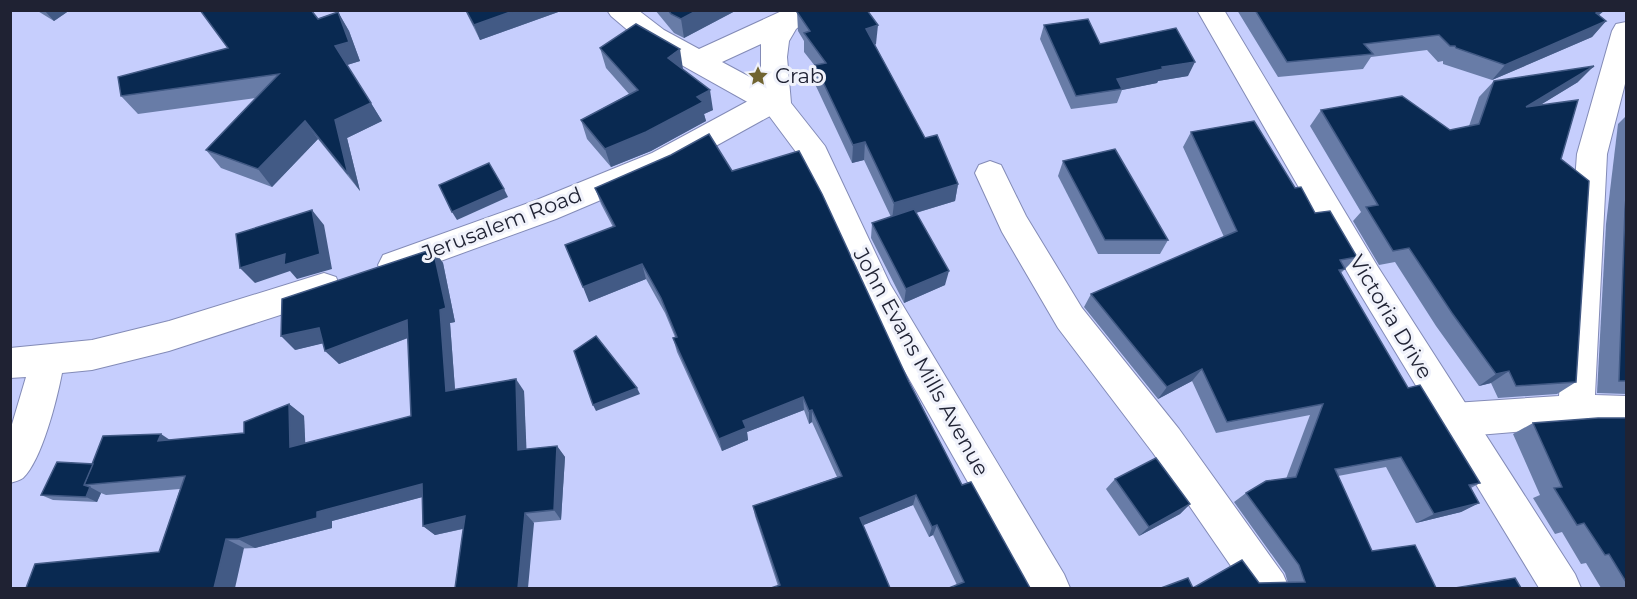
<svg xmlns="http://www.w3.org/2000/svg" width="1637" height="599" viewBox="0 0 1637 599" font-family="Montserrat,sans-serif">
	<rect width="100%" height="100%" fill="#c6cefd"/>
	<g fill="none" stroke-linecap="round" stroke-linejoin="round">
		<g stroke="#838bb7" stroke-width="2">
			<g id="street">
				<path d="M1626,22V80L1607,154L1595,395L1626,396V428L1576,427L1454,437L1441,432L1436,420L1441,408L1454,403L1559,396L1577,154L1612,31L1616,24Z"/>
				<path d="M771,91L781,94L785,102L781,110L674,169L556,219L394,278L383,275L378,265L383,255L534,201L652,153L761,94Z"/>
				<path d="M990,161L1001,165L1026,216L1082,308L1179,429L1283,574L1289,588H1246L1153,453L1058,328L1002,232L975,173L979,165Z"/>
				<path d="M324,273L336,277L340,287L336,297L169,351L92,370L62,373C57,399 42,460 23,478C20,480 14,482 10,483V431L26,377L10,378V348L92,340L169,321Z"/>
			</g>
		</g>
		<g stroke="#838bb7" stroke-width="2">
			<g id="secondary">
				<path d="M607,10H638L664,30L699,49L784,10H816L812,16L796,29L789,41L787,57L791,103L825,146L890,284L1064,574L1070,588H1028L866,303L802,160L767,113L644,44L611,16ZM761,44V83L722,62Z"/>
				<path d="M1197,10H1224L1378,267L1575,574L1581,588H1539L1356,287Z"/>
			</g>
		</g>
		<use href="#street" fill="#fff" fill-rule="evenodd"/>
		<use href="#secondary" fill="#fff" fill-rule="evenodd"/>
	</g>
	<g fill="#687ca7">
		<path d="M36,10H70L54,21Z"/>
		<path d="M465,10H561V11L480,40Z"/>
		<path d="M655,10H737L684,38L674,33Z"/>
		<path d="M1237,10H1605L1599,15L1606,21L1592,37L1492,80L1443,64V61L1438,62L1427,50L1371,57L1363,69L1278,77Z"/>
		<path d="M338,12L349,31L360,61L347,65L382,121L347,138L360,191L318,139L272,187L221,168L206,150L256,98L138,114L121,96L228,48Z"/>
		<path d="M797,12L876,44L875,45L925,138L958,184L955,201L916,213L945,285L904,303L871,238L872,223L891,217L864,160L852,163L815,84V66L804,52V41L798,31Z"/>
		<path d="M1044,25L1100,44L1188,76L1158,81L1157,83L1122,90L1117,103L1071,109L1040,39Z"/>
		<path d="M600,48L683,69L713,110L704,114L706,121L651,151L611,167L587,139L581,120L629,94L606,68Z"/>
		<path d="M1494,81L1578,82L1540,105L1561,159L1576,382L1557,394L1498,398L1491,383L1479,386L1436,326L1395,262L1379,265L1353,221L1361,212L1310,126L1321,110L1450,130L1469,126L1479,97Z"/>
		<path d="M1626,116V394L1597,393L1606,224L1618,124Z"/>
		<path d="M1191,132L1295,188L1315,213L1357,257L1341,273L1408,388L1480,483L1471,488L1479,503L1461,512L1416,523L1386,467L1338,476L1372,551L1436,588H1193L1259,583H1288L1285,573L1234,502L1246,493L1286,479L1310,415L1216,433L1192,381L1158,399L1084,307L1091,294L1224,237L1183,147Z"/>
		<path d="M1063,161L1168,240L1160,254H1098L1058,176Z"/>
		<path d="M732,171L909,382L962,485L1030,588L957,585L933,535L929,537L913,505L863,525L778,586L755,516L753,506L837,477L812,422L809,424L804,410L747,432L748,440L722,451L677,352L673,338L675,337L665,313L646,279L589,302L613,227L601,204L595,188Z"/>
		<path d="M433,249L443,263L455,322L450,323L455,389L524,391L526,449L557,446L565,457L561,520L463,529L435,535L423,526L422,497L332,521V528L255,548L159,552L180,489L106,495L101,493L97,502L53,500L41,495L93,464L169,440L244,433L289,404L304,416L305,443L411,416L408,338L339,364L323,343L295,350Z"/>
		<path d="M1626,418V588H1601L1586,563L1581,564L1562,532L1555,534L1533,498L1540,495L1513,434L1533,423Z"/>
		<path d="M1115,479L1190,504L1180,514L1139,536L1106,489Z"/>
	</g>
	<g fill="#425a85">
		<path d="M44,10H70L54,21Z"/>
		<path d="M516,10H561V11L480,40L474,25Z"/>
		<path d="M698,10H737L684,38L681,19Z"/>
		<path d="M1600,10H1605L1581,29L1596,13Z"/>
		<path d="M338,12L349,31L360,61L347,65L335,46Z"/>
		<path d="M1606,21L1592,37L1492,80L1505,65Z"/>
		<path d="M878,25L876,44L865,48L866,29Z"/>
		<path d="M680,49L683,69L672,77L668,58Z"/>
		<path d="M1195,62L1188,76L1158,81L1157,83L1122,90V89L1117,79L1162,67Z"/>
		<path d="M1594,66L1578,82L1511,123L1526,107Z"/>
		<path d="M710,90L713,110L704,114L706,121L651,151L611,167L605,149Z"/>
		<path d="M371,103L382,121L347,138L360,191L348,174L335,120Z"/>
		<path d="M305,121L318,139L272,187L258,169Z"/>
		<path d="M865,142L864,160L852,163L853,145Z"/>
		<path d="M958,184L955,201L892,220L894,203Z"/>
		<path d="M504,189L508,197L457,220L452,212Z"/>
		<path d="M312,210L324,225L332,269L297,279L290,271L255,283L240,268L285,254Z"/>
		<path d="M433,249L443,263L455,322L450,323L456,403L446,391Z"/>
		<path d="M642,264L646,279L589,302L583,287Z"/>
		<path d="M949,271L945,285L904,303L906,289Z"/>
		<path d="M407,320L418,334L339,364L325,351Z"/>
		<path d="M319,328L333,341L295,350L281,336Z"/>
		<path d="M1202,369L1192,381L1158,399L1167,387Z"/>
		<path d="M1509,371L1491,383L1479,386L1496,374Z"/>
		<path d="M516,379L524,391L527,461L518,450Z"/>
		<path d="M637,388L640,394L596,411L593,405Z"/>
		<path d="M803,397L804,410L747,432L748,440L722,451L719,439L743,421Z"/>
		<path d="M289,404L304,416L306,458L290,447Z"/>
		<path d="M812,410V422L809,424V411Z"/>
		<path d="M161,434L179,446L158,441Z"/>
		<path d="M557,446L565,457L561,520L554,510Z"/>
		<path d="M422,484L434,494L332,521V528L255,548L238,539L317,512Z"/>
		<path d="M90,487L101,493L97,502L86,497Z"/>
		<path d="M916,495L913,505L859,527L860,518Z"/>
		<path d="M1479,503L1461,512L1416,523L1434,514Z"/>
		<path d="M1190,504L1180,514L1139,536L1149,527Z"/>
		<path d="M525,513L534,523L528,588H518Z"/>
		<path d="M465,516L475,526L435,535L423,526Z"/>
		<path d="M937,525L933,535L929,537L932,527Z"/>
		<path d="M226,539L244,548L235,588H214Z"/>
	</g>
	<g fill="#092951" stroke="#425a85" stroke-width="1.5">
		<path d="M200,10H311L318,19L338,12L349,42L335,46L371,103L335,120L348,174L305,121L258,169L206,150L279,74L121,96L118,77L228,48Z"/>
		<path d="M466,10H516L474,25Z"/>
		<path d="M668,10H698L681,19L671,14Z"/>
		<path d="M799,10H867L878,25L866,29L925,138L937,135L958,184L894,203L865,142L853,145L815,65L826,63L804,33L810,31L797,12Z"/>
		<path d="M1255,10H1600L1596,13L1606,21L1505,65L1456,48L1455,46H1450L1439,35L1364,44L1373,54L1287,62Z"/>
		<path d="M1088,19L1100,44L1176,28L1195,62L1162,67L1163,69L1117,79L1122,89L1076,96L1044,25Z"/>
		<path d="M636,24L680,49L668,58L710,90L697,97L703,102L646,132L605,149L581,120L638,90L600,48Z"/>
		<path d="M1594,66L1526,107L1578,100L1561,159L1589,181L1576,382L1516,386L1509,371L1496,374L1452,313L1409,248L1393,251L1366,207L1378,205L1321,110L1402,96L1450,130L1479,124L1494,81Z"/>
		<path d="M1254,121L1295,188L1301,187L1315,213L1330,211L1357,257L1340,260L1345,269L1339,270L1408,388L1420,385L1480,483L1469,485L1479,503L1434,514L1401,457L1335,469L1372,551L1415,545L1436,588H1161L1188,578L1193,588L1242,560L1259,583L1305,582L1299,565L1246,493L1266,481L1296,477L1323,404L1227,422L1202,369L1167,387L1091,294L1237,231L1191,132Z"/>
		<path d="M709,134L732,171L799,151L822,194L909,382L962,485L971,482L1030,588H949L964,582L937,525L932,527L916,495L860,518L890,588H771L780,585L753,506L842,476L812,410L809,411L803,397L743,421L746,428L719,439L673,338L677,337L661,298L642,264L583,287L565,245L615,226L595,188L671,155Z"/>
		<path d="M1115,149L1168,240H1105L1063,161Z"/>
		<path d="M489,163L504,189L452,212L439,185Z"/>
		<path d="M1626,197V381H1619L1625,209Z"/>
		<path d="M914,209L949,271L906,289L872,223Z"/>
		<path d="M312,210L320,254L284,265L285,254L240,268L236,234Z"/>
		<path d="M433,249L446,308L440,310L446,391L516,379L518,450L557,446L554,510L525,513L518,588H455L465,516L423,526L422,484L317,512V518L238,539H226L214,588H26L35,564L159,552L185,476L84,485L103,436L161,434L158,441L244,433V422L289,404L290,447L411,416L407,320L325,351L319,328L281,336L282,299Z"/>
		<path d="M596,336L637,388L593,405L574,351Z"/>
		<path d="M1598,418H1626V582L1609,554L1605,555L1584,523L1577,525L1554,488L1562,487L1533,423Z"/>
		<path d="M1156,458L1190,504L1149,527L1115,479Z"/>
		<path d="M57,462L93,464L84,485L90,487L86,497L41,495Z"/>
		<path d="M1515,578L1521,588H1455Z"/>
	</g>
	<defs>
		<g id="sight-bare" transform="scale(1.62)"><path d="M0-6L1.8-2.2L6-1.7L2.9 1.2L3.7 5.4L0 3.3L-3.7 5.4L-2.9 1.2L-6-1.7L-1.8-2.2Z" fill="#706431" stroke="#f0f2fb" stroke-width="2.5" paint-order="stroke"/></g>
	</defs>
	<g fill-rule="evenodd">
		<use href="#sight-bare" x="758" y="76"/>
	</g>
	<g text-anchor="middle" stroke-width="6" stroke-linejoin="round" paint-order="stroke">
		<g font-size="21" fill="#1f2233" stroke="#f0f2fb" text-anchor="start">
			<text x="775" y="83">Crab</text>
		</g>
		<g font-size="21" fill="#1f2233" stroke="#f0f2fb">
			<text transform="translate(502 224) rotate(-21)" y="7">Jerusalem Road</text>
			<text transform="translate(1391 317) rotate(59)" y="7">Victoria Drive</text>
			<text transform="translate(921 362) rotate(61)" y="7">John Evans Mills Avenue</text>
		</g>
	</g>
	<rect width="1637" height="599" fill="none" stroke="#1f2233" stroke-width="24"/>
</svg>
